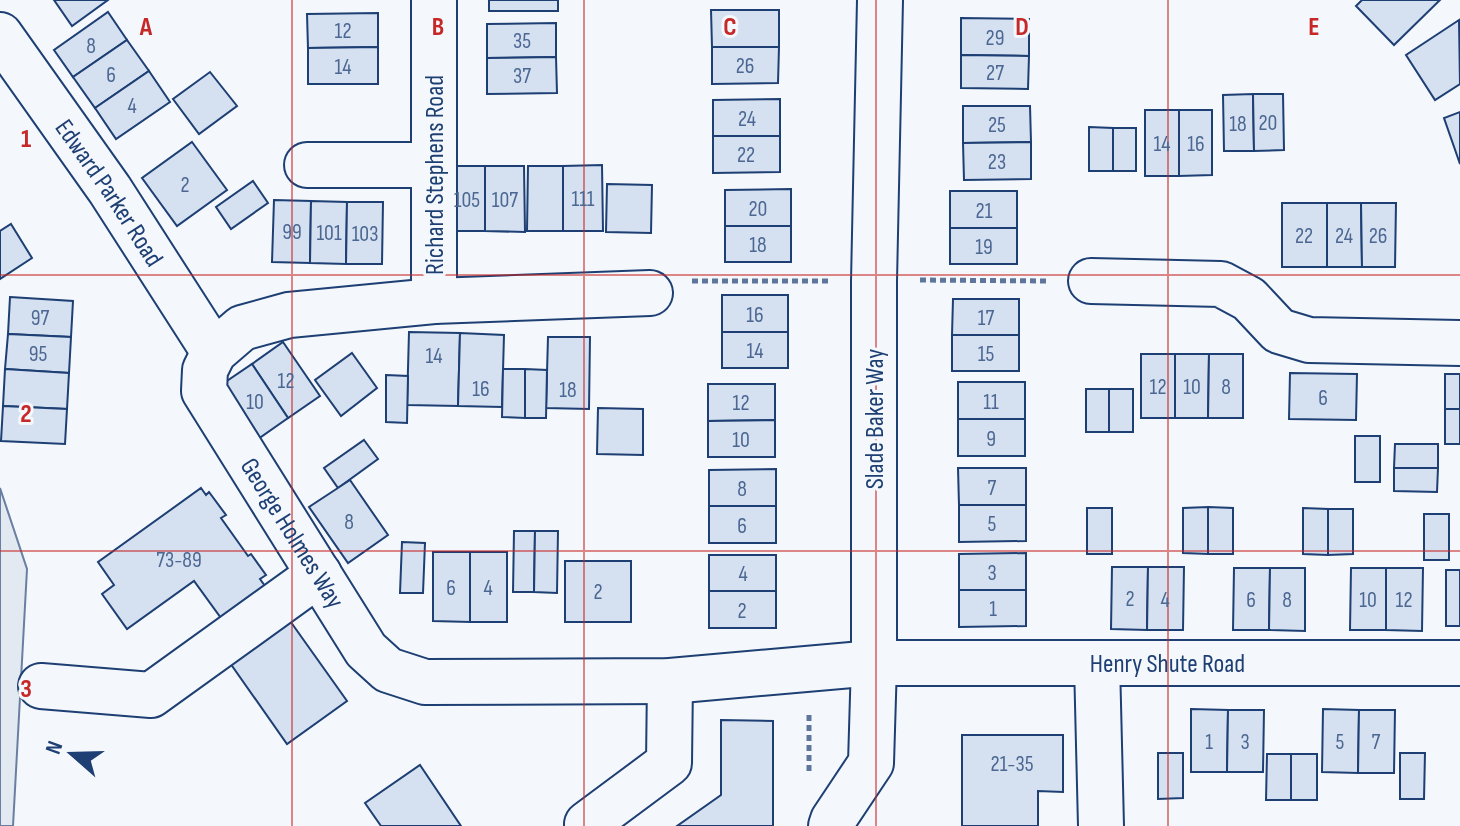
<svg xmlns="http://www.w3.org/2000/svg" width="1460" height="826" viewBox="0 0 1460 826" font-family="'Sofia Sans Condensed',sans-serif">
	<rect width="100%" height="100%" fill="#f4f7fb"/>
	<path fill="#e3e9f0" stroke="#687fa3" stroke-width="2" d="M0,488L27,569L13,826H0Z"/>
	<g fill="#d5e0f0" stroke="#1d3f73" stroke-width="2">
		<path d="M54,0H108L72,26Z"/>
		<rect x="489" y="0" width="69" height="11"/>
		<path d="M1362,0H1440L1394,45L1356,6Z"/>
		<path d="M711,10H779V47H712Z"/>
		<path d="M108,12L127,40L73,77L54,50Z"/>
		<path d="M378,13V47L308,48L307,14Z"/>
		<path d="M961,18L1029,19V56L961,55Z"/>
		<path d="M1459,20L1460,84L1435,100L1406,55Z"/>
		<path d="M556,23V57L487,58V24Z"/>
		<path d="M127,40L149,71L95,108L73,77Z"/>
		<path d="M378,47V84H308V48Z"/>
		<path d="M712,47H779L778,83L712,84Z"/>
		<path d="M961,55L1029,56L1028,89L961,88Z"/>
		<path d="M556,57L557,93L487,94V58Z"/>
		<path d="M149,71L170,102L116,139L95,108Z"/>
		<path d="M210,72L237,106L199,134L173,99Z"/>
		<path d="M1253,94L1254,151H1224L1223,95Z"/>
		<path d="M1253,94H1283L1284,150L1254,151Z"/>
		<path d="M780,99V136H713V100Z"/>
		<path d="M963,106H1030L1031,142L963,143Z"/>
		<rect x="1145" y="110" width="34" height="66"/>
		<path d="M1179,110H1212V175L1179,176Z"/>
		<path d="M1460,112V164L1444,118Z"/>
		<path d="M1089,127L1113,128V171H1089Z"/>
		<rect x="1113" y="128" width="23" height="43"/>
		<path d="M713,136H780V172L713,173Z"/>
		<path d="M192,142L227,190L177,226L142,178Z"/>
		<path d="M1031,142V179L964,180L963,143Z"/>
		<path d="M602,165L603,231H563V166Z"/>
		<path d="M450,166H485V231H449Z"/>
		<path d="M485,166H524L525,232L485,231Z"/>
		<path d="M528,166H563V231H527Z"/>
		<path d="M253,181L268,203L231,229L216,207Z"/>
		<path d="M607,184L652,185L651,233L606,232Z"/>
		<path d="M791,189V226H725V190Z"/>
		<rect x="950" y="191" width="67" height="37"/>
		<path d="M274,200L311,201L310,263L272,262Z"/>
		<path d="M311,201L347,202L346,264L310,263Z"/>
		<path d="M347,202H383L382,264H346Z"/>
		<rect x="1282" y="203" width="45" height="64"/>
		<path d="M1327,203H1361L1362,267H1327Z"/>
		<path d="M1361,203H1396L1395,267H1362Z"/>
		<path d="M11,224L32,258L0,279V231Z"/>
		<rect x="725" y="226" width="66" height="36"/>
		<rect x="950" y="228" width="67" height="36"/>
		<rect x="722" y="295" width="66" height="37"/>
		<path d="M10,297L73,301L71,337L8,334Z"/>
		<path d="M953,299H1019V335H952Z"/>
		<path d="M409,332L460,333L458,406L407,405Z"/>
		<rect x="722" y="332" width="66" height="36"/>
		<path d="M460,333L504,335L502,407L458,406Z"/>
		<path d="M8,334L71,337L69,373L5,369Z"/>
		<rect x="952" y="335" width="67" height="36"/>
		<path d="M548,337H590L589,409L546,408Z"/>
		<path d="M283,342L320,396L288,418L252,364Z"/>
		<path d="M352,353L377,388L341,416L315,380Z"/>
		<rect x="1141" y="354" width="34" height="64"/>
		<path d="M1175,354H1209L1208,418H1175Z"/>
		<path d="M1209,354H1243V418H1208Z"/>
		<path d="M252,364L288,418L258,439L221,385Z"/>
		<path d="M5,369L69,373L67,409L3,406Z"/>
		<path d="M503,369H525V418L502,417Z"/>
		<path d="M525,369L547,370L546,418H525Z"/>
		<path d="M1290,373L1357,374L1356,420L1289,419Z"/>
		<rect x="1445" y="374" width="15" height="35"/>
		<path d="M386,375L408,376L407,423L386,422Z"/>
		<rect x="958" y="382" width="67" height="37"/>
		<path d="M708,384H775V420L708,421Z"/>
		<rect x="1086" y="389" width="23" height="43"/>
		<rect x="1109" y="389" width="24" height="43"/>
		<path d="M3,406L67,409L65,444L1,441Z"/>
		<path d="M598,408L643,409V455L597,454Z"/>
		<rect x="1445" y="409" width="15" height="35"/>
		<rect x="958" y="419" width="67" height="37"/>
		<path d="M775,420V457H708V421Z"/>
		<rect x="1355" y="436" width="25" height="46"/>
		<path d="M364,440L378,459L338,488L324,468Z"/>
		<path d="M1395,444H1438V468H1394Z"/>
		<path d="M958,468H1026V505H959Z"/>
		<path d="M1394,468H1438L1437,492L1394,491Z"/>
		<path d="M776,469V506H709V470Z"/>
		<path d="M350,480L388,535L348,563L309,507Z"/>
		<path d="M201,488L206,495L209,492L226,515L221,518L248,556L251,554L266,575L260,579L265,586L221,618L194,581L127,629L102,594L114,585L98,562Z"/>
		<path d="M959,505H1026V541L959,542Z"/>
		<rect x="709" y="506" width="67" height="37"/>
		<path d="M1208,507V554L1183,553V508Z"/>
		<path d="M1208,507L1233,508V554H1208Z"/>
		<rect x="1087" y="508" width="25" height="46"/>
		<path d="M1303,508L1328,509V555L1303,554Z"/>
		<path d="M1328,509H1353V554L1328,555Z"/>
		<rect x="1424" y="514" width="25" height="46"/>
		<path d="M514,531H535L534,592H513Z"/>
		<path d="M535,531H558L557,593L534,592Z"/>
		<path d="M402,542L425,543L423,593H400Z"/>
		<path d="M433,552H470V622L433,621Z"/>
		<rect x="470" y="552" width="37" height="70"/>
		<path d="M1026,553V590H959V554Z"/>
		<rect x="709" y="555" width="67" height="36"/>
		<rect x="565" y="561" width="66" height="61"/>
		<path d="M1112,567H1148L1147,630L1111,629Z"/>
		<path d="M1148,567H1184L1183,630H1147Z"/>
		<path d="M1234,568H1270L1269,630H1233Z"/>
		<path d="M1270,568H1305V631L1269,630Z"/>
		<path d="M1351,568H1386V630H1350Z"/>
		<path d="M1386,568H1423L1422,631L1386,630Z"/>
		<rect x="1446" y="570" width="14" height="56"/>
		<path d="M959,590H1026V626L959,627Z"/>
		<rect x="709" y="591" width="67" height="37"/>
		<path d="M283,611L347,701L287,744L223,653Z"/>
		<path d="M1191,709L1228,710L1227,772H1191Z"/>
		<path d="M1323,709L1359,710L1358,773L1322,772Z"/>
		<path d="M1228,710H1264L1263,772H1227Z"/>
		<path d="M1359,710H1395L1394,773H1358Z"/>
		<path d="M721,720L773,721V826H677L721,795Z"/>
		<path d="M962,735H1063V792L1038,791V826H962Z"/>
		<path d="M1158,753H1183V798L1158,799Z"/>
		<path d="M1400,753H1425L1424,799H1400Z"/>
		<path d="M1267,754H1291V800H1266Z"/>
		<rect x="1291" y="754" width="26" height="46"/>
		<path d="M420,765L461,826H381L365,803Z"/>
	</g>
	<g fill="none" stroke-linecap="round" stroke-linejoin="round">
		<g stroke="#1d3f73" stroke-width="48">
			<g id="minor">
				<path d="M434,0V301"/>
				<path id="s1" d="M0,35L110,190L214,352"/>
				<path d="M307,165H433"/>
				<path d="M1091,281L1221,284L1249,299L1279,331L1309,340L1460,343"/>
				<path id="s2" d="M650,293L434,301L289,315L242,328L214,352L205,370L204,391L366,650L388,670L425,682L670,681L874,663H1460"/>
				<path d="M1097,663L1101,826"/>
				<path d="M41,686L151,695L319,574"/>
				<path d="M587,824L669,763L670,681"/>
				<path d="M831,826L833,820L871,763L874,663V281L880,0"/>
			</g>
		</g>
		<g stroke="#5e769c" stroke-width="5" stroke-dasharray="6 4" stroke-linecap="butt">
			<path d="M920,280L1046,281"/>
			<path d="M692,281H830"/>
			<path d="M809,715V773"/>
		</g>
		<use href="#minor" stroke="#f4f7fb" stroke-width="44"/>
	</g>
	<path fill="none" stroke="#c62828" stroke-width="2" stroke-opacity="0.55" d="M292,0V826M584,0V826M876,0V826M1168,0V826M0,275H1460M0,551H1460"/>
	<g text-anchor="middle" stroke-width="6" stroke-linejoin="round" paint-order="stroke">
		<g font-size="22" fill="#4b6792">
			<text x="343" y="38">12</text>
			<text x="995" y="45">29</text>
			<text x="522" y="48">35</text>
			<text x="91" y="53">8</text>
			<text x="745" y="73">26</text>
			<text x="343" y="74">14</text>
			<text x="995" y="80">27</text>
			<text x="111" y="82">6</text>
			<text x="522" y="83">37</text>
			<text x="132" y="113">4</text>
			<text x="747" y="126">24</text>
			<text x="1268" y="130">20</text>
			<text x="1238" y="131">18</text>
			<text x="997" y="132">25</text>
			<text x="1162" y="151">14</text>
			<text x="1196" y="151">16</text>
			<text x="746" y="162">22</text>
			<text x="997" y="169">23</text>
			<text x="185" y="192">2</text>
			<text x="583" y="206">111</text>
			<text x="467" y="207">105</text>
			<text x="505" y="207">107</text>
			<text x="758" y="216">20</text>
			<text x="984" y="218">21</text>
			<text x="292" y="239">99</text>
			<text x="329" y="240">101</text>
			<text x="365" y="241">103</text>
			<text x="1304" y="243">22</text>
			<text x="1344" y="243">24</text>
			<text x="1378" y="243">26</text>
			<text x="758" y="252">18</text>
			<text x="984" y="254">19</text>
			<text x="755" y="322">16</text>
			<text x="40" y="325">97</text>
			<text x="986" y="325">17</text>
			<text x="755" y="358">14</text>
			<text x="38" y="361">95</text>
			<text x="986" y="361">15</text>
			<text x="434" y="363">14</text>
			<text x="286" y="388">12</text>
			<text x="1158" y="394">12</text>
			<text x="1192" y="394">10</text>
			<text x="1226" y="394">8</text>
			<text x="481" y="396">16</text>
			<text x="568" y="397">18</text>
			<text x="1323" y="405">6</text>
			<text x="255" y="409">10</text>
			<text x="991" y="409">11</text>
			<text x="741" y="410">12</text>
			<text x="991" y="446">9</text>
			<text x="741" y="447">10</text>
			<text x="992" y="495">7</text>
			<text x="742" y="496">8</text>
			<text x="349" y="529">8</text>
			<text x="992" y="531">5</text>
			<text x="742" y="533">6</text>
			<text x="179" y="567">73-89</text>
			<text x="992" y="580">3</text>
			<text x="743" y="581">4</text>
			<text x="451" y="595">6</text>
			<text x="488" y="595">4</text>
			<text x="598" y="599">2</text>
			<text x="1130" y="606">2</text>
			<text x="1165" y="607">4</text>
			<text x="1251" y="607">6</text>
			<text x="1287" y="607">8</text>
			<text x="1368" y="607">10</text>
			<text x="1404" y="607">12</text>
			<text x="993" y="616">1</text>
			<text x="742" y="618">2</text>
			<text x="1209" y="749">1</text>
			<text x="1245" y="749">3</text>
			<text x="1340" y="749">5</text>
			<text x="1376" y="749">7</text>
			<text x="1012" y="771">21-35</text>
		</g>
		<g font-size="26" fill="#1d3f73" stroke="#f4f7fb">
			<text transform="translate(434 175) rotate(-90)" y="9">Richard Stephens Road</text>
			<text dy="9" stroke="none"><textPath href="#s1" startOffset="192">Edward Parker Road</textPath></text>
			<text transform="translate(874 419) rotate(-90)" y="9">Slade Baker Way</text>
			<text dy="9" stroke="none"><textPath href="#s2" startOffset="656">George Holmes Way</textPath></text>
			<text dy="9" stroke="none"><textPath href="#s2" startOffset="1606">Henry Shute Road</textPath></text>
		</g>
	</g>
	<g font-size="26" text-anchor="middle" font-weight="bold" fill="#c62828" stroke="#f4f7fb" stroke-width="6" stroke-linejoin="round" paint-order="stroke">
		<text x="146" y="35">A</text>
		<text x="438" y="35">B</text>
		<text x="730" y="35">C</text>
		<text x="1022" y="35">D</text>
		<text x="1314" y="35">E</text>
		<text x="26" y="147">1</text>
		<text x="26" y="422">2</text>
		<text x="26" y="697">3</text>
	</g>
	<g transform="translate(72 754) rotate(290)" stroke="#f4f7fb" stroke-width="6" paint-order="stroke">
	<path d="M0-6L14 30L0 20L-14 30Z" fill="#1d3f73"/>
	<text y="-12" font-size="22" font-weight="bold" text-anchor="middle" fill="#1d3f73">N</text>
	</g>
</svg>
